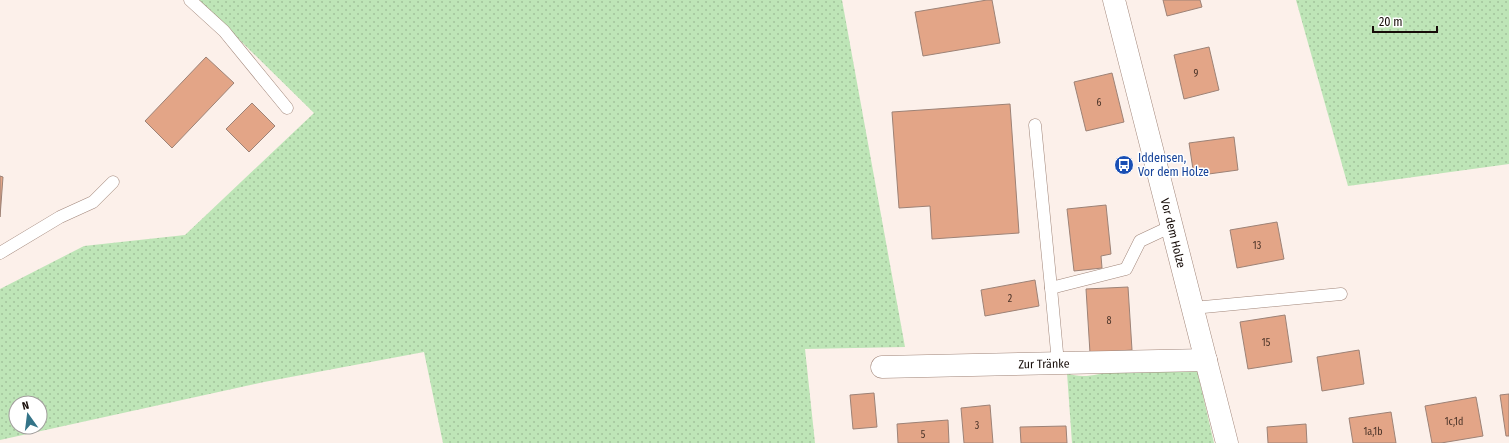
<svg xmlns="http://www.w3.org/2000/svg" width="1509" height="443" viewBox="0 0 1509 443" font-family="'Fira Sans Condensed',sans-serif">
	<defs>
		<pattern id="grass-dots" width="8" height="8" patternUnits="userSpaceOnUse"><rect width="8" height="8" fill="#bee5b7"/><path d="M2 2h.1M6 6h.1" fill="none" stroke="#a3c39c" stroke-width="1.8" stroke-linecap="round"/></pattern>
	</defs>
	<rect width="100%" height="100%" fill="#fcf0ea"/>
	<g fill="url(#grass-dots)" fill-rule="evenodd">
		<path d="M199,0H842L905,347L805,349L815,443H443L424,352L264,382L0,440V289L84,246L185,235L314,113ZM16,403H40V427H16Z"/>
		<path d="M1296,0H1509V164L1348,186Z"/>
		<path d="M1113,370H1197L1214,443H1072L1067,373C1081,379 1098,375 1113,370Z"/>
	</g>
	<g fill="#e3a587" stroke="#9d8276">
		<path d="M987,0H992L1000,43L923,56L915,12Z"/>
		<path d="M1163,0H1200L1202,7L1167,16Z"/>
		<path d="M1209,47L1219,90L1184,99L1174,55Z"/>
		<path d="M206,57L234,83L172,148L145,121Z"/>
		<path d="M1112,73L1124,122L1086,131L1074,82Z"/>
		<path d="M252,103L275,126L249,152L226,129Z"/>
		<path d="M1010,104L1019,233L932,239L930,206L899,208L892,112Z"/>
		<path d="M1234,137L1238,170L1194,176L1189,143Z"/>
		<path d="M0,176L3,177L0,217Z"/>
		<path d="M1106,205L1111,254L1101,256L1102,268L1074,271L1067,209Z"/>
		<path d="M1277,222L1284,259L1237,268L1230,230Z"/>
		<path d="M1035,280L1039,306L985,316L981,290Z"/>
		<path d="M1128,287L1132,350L1090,353L1086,289Z"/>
		<path d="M1285,315L1292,362L1248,369L1240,322Z"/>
		<path d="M1359,350L1364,384L1322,391L1317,357Z"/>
		<path d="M874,393L877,427L853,429L850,395Z"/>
		<path d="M1509,394V436H1506L1500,395Z"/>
		<path d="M1476,397L1483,436L1441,443H1432L1425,406Z"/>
		<path d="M990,405L993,443H964L961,408Z"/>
		<path d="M1391,412L1396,443H1353L1349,418Z"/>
		<path d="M948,420L949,443H898L897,424Z"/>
		<path d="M1306,424L1307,443H1268L1267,427Z"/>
		<path d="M1066,426L1067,443H1021L1020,427Z"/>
	</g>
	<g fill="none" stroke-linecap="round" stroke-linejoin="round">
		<g stroke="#a1867a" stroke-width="13">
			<g id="lane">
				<path d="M190,0L224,31L287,108"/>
				<path d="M1035,125L1051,288"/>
				<path d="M0,253L60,217L93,202L113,182"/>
				<path d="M1193,308L1341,294"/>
				<path d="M1058,363L1051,288L1126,269L1140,241L1172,226"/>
			</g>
		</g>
		<g stroke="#a1867a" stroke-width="23">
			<g id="street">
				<path d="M1114,0L1227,443"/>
				<path d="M882,367L1206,360"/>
			</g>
		</g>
		<use href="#lane" stroke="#fff" stroke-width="12"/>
		<use href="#street" stroke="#fff" stroke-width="22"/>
	</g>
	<defs>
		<g id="bus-disc" transform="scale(1)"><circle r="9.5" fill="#1a4fb4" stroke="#fff"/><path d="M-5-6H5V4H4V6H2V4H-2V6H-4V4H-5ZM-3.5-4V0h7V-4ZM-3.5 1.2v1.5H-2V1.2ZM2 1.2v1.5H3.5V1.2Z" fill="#fff"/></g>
	</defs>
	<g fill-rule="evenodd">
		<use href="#bus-disc" x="1124" y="165"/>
	</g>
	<g text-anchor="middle" stroke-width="3" stroke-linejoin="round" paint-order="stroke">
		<g font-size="10" fill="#4a3328">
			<text x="1196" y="77">9</text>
			<text x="1099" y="106">6</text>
			<text x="1257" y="249">13</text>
			<text x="1010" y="302">2</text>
			<text x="1109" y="324">8</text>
			<text x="1266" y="346">15</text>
			<text x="1454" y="425">1c,1d</text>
			<text x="977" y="429">3</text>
			<text x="1373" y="435">1a,1b</text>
			<text x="923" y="438">5</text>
		</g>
		<g font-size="12" fill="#164399" stroke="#fff" text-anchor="start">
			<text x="1138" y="162">Iddensen,<tspan x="1138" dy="14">Vor dem Holze</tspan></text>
		</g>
		<g font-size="12" fill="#170d09" stroke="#fff">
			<text transform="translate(1173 233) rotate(76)" y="4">Vor dem Holze</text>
			<text transform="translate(1044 364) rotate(-1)" y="4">Zur Tränke</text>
		</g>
	</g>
	<g transform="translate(28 415) rotate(346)"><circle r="19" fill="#ffffff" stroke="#a29e9d"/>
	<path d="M0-3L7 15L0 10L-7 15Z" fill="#347488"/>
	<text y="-6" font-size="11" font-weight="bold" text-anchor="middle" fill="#170d09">N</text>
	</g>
	<path d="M1373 26v6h64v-6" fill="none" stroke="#170d09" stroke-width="2"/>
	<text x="1379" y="26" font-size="12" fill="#170d09" stroke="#ffffff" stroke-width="3" paint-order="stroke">20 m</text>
</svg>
